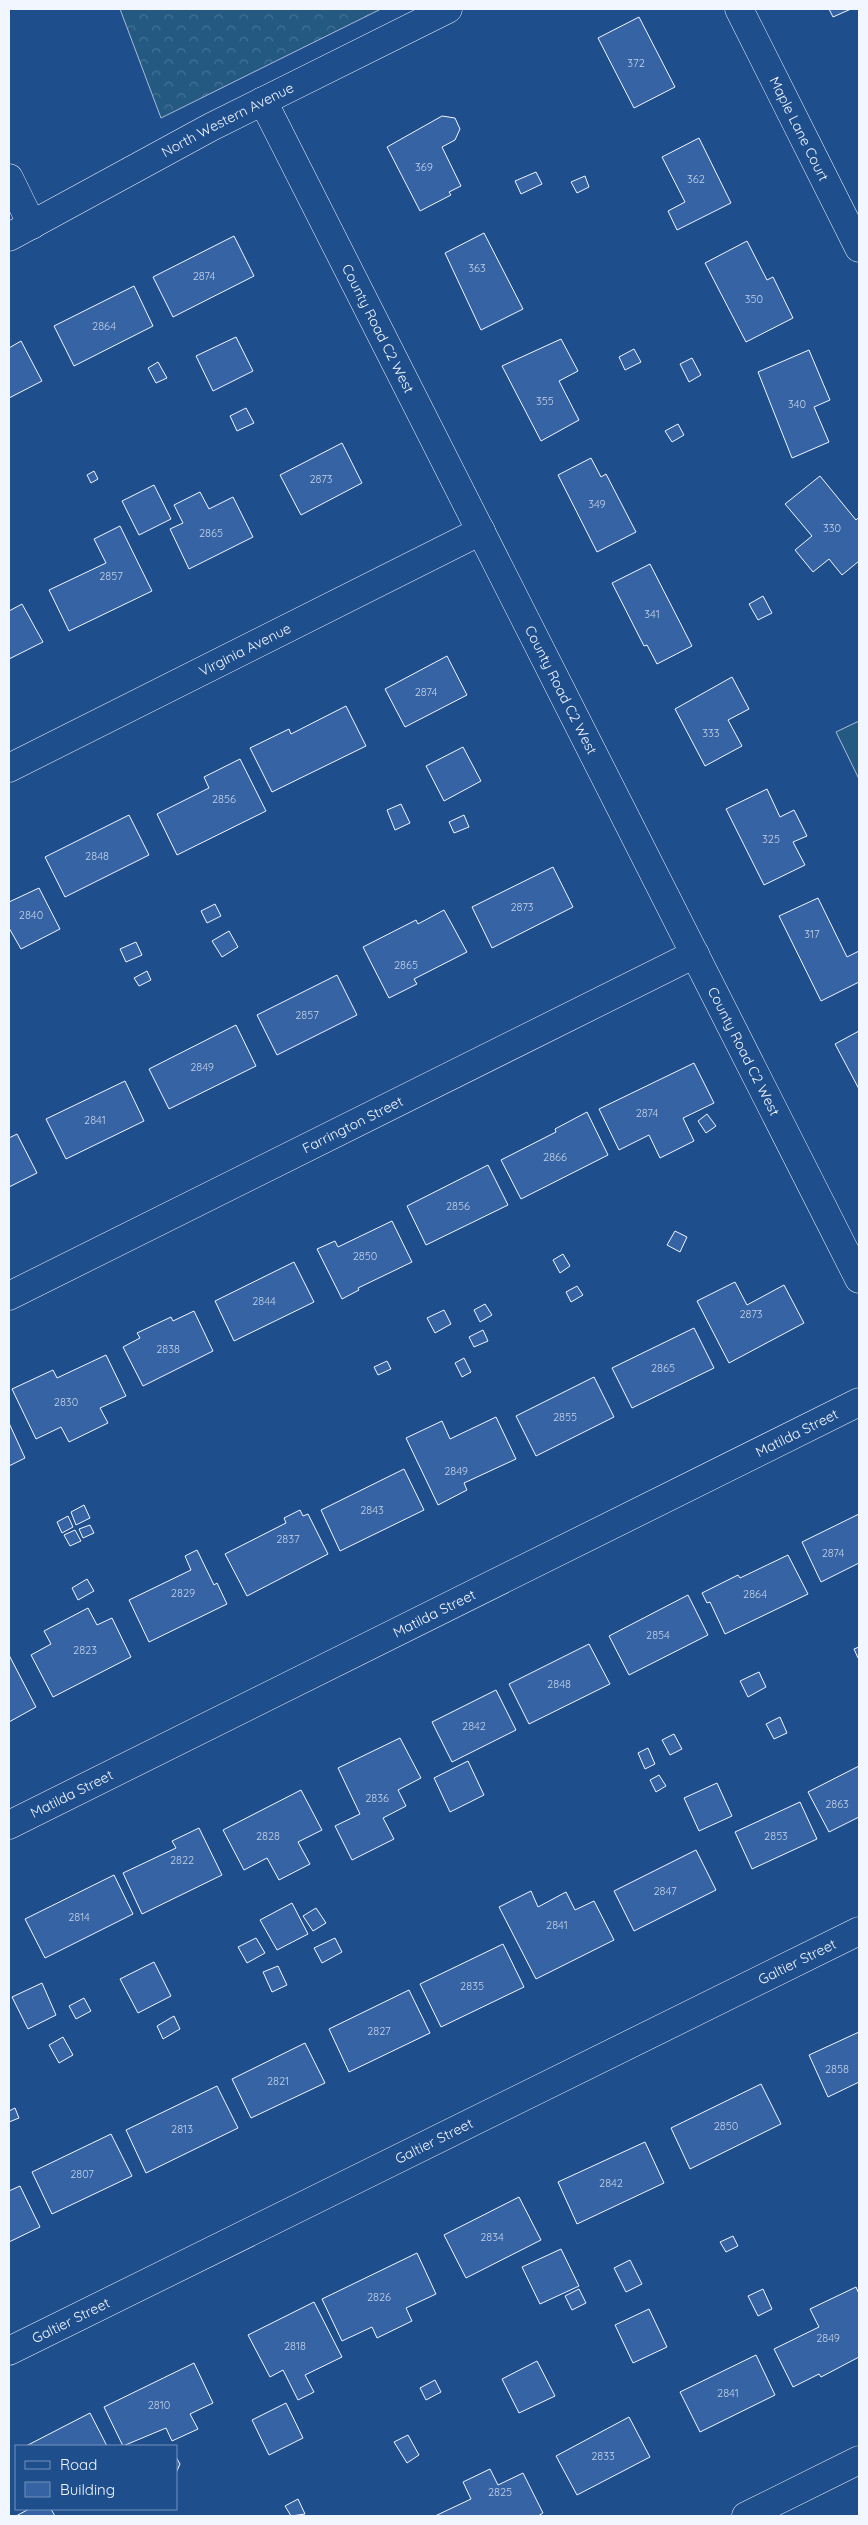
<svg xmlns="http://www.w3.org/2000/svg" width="868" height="2525" viewBox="0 0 868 2525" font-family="Quicksand,sans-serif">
	<defs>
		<pattern id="forest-crowns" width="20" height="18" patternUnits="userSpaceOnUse" patternTransform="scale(1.25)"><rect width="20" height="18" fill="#245a82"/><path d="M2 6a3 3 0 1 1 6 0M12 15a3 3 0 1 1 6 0" fill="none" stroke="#447295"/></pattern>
	</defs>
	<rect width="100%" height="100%" fill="#1f4e8c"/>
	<path fill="#245a82" stroke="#a8bbd7" d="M859,721V779L836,732Z"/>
	<path fill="url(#forest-crowns)" stroke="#a8bbd7" d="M120,9H381L161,118Z"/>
	<g fill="#3563a3" stroke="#f2f6ff">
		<path d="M829,9H851L833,17Z"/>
		<path d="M639,17L675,87L634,108L598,38Z"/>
		<path d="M442,116L455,118L460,129L455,140L442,147L461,186L449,192L451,195L420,211L387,147Z"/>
		<path d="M699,138L731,203L677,230L668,211L685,202L662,157Z"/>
		<path d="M536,172L542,184L521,194L515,181Z"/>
		<path d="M585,176L589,187L577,193L571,182Z"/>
		<path d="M484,233L523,309L481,330L445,253Z"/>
		<path d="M234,236L254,276L173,317L153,277Z"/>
		<path d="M747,241L767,280L773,277L793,318L746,342L705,263Z"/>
		<path d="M134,286L153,326L74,366L54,326Z"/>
		<path d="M236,337L253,371L213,391L196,356Z"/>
		<path d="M561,339L578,371L559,381L579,420L541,441L502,366Z"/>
		<path d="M21,341L42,381L9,398V348Z"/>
		<path d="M634,349L641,362L625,370L619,357Z"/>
		<path d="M809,350L830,400L814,407L829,442L792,458L758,372Z"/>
		<path d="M692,358L701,375L689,382L680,364Z"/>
		<path d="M158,362L167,378L156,383L148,368Z"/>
		<path d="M246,408L254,423L237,431L230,416Z"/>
		<path d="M678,424L684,435L672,442L665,431Z"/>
		<path d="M342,443L362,483L301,515L280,475Z"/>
		<path d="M591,458L601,477L606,474L636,532L597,552L558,475Z"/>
		<path d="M94,471L98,479L91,483L87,475Z"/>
		<path d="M820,476L856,520L859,517V561L842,575L829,559L813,572L795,550L812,536L785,504Z"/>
		<path d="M154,485L171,519L139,535L122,501Z"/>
		<path d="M200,492L209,509L233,497L253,537L189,569L170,529L183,523L174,505Z"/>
		<path d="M120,526L152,591L69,631L49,590L106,563L94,539Z"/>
		<path d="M650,564L692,646L657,664L647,645L644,646L612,583Z"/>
		<path d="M763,596L772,613L758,620L749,604Z"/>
		<path d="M22,604L43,642L9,659V611Z"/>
		<path d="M447,656L467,695L405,727L385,689Z"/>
		<path d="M732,677L749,709L728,720L742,746L705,766L675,709Z"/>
		<path d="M346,706L366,746L272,792L250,748L289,729L291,734Z"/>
		<path d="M463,747L481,781L444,801L426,766Z"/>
		<path d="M240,759L266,811L177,855L157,814L209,788L204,777Z"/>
		<path d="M767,789L780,817L794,810L807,836L793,842L805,865L764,885L726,809Z"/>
		<path d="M401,804L410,823L395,830L387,810Z"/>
		<path d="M129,815L149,855L65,897L45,857Z"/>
		<path d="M464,815L469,827L454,833L449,822Z"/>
		<path d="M553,867L573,907L492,948L472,907Z"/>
		<path d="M39,888L60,929L21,949L9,928V902Z"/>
		<path d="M818,898L847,957L859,951V982L821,1001L779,916Z"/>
		<path d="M215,904L221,916L207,923L201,911Z"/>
		<path d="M444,910L467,952L414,979L417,984L389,998L363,947L416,920L418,924Z"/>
		<path d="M229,931L238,947L222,957L212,941Z"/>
		<path d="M136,942L142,955L126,962L120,949Z"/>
		<path d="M147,971L151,980L139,986L134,978Z"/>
		<path d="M337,975L357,1015L277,1055L257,1015Z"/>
		<path d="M236,1025L256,1066L169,1109L149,1069Z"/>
		<path d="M859,1031V1089L835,1044Z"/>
		<path d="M694,1063L714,1103L683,1118L694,1141L660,1158L649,1135L619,1150L599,1109Z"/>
		<path d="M125,1081L144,1121L66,1159L46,1119Z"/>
		<path d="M587,1112L608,1155L521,1199L501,1160L556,1132L555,1129Z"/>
		<path d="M707,1114L716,1126L706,1133L698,1121Z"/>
		<path d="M17,1134L37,1173L9,1187V1138Z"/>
		<path d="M488,1165L508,1205L426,1245L407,1206Z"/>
		<path d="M392,1221L412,1262L358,1288L359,1290L342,1299L317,1249L335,1241L338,1247Z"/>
		<path d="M675,1231L687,1237L680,1252L667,1245Z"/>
		<path d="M563,1254L570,1266L560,1273L553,1260Z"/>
		<path d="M294,1262L314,1302L234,1341L215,1301Z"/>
		<path d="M735,1282L747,1305L784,1285L804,1323L729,1363L697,1301Z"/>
		<path d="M577,1286L583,1295L571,1302L566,1292Z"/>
		<path d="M485,1304L492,1315L480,1322L474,1310Z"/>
		<path d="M444,1310L451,1324L435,1333L427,1318Z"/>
		<path d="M194,1311L213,1351L143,1386L123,1347L140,1338L137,1333L171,1317L173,1321Z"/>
		<path d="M694,1328L714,1368L632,1408L612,1368Z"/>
		<path d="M483,1330L488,1341L474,1347L469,1337Z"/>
		<path d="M106,1355L126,1396L100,1408L108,1423L69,1442L61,1427L36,1439L12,1389L53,1370L57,1378Z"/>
		<path d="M464,1358L471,1372L462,1377L455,1363Z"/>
		<path d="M387,1361L391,1369L378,1375L374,1367Z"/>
		<path d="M594,1377L614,1417L536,1456L516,1416Z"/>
		<path d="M496,1417L516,1459L464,1483L467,1490L438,1505L406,1438L442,1421L450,1439Z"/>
		<path d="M9,1423L25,1458L9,1466Z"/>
		<path d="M404,1469L424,1510L340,1551L321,1510Z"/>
		<path d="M84,1505L90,1518L76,1525L71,1512Z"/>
		<path d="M300,1510L303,1516L308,1514L328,1554L247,1596L225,1554L286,1523L284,1518Z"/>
		<path d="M859,1514V1563L821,1582L802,1542Z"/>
		<path d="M68,1516L73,1527L62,1533L57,1522Z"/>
		<path d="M90,1525L94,1533L83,1538L79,1529Z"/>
		<path d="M75,1530L81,1541L70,1546L64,1535Z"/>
		<path d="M197,1550L214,1585L217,1583L227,1604L149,1642L129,1600L191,1570L185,1556Z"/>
		<path d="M788,1555L808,1594L725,1634L710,1602L707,1603L702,1593L738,1575L740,1578Z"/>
		<path d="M87,1579L94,1591L78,1600L72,1588Z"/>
		<path d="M688,1595L708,1635L629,1675L609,1636Z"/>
		<path d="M88,1608L97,1625L112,1618L131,1657L53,1697L31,1655L51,1644L44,1631Z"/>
		<path d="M589,1644L610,1684L529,1724L509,1684Z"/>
		<path d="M859,1647V1658H858L854,1649Z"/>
		<path d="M9,1655L36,1707L9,1722Z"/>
		<path d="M759,1672L766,1687L748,1697L740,1681Z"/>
		<path d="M496,1690L516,1730L452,1762L432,1722Z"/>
		<path d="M780,1717L787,1733L774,1739L766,1724Z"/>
		<path d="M674,1734L682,1749L670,1755L662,1740Z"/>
		<path d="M400,1738L421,1778L398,1790L406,1806L383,1818L394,1839L352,1860L335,1826L360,1814L338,1768Z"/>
		<path d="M648,1748L655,1764L645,1769L638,1753Z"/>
		<path d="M468,1761L484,1795L450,1812L434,1778Z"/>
		<path d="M859,1766V1817L829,1832L808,1792Z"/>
		<path d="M659,1775L666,1786L656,1792L650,1780Z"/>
		<path d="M717,1783L732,1816L699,1831L684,1798Z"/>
		<path d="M301,1790L322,1830L298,1842L310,1864L279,1880L267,1858L244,1870L223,1830Z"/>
		<path d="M800,1802L817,1839L752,1869L735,1832Z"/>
		<path d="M199,1828L222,1875L142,1914L123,1873L176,1848L172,1841Z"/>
		<path d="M696,1850L716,1890L634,1931L614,1891Z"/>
		<path d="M114,1875L133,1914L45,1958L25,1919Z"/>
		<path d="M531,1891L538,1907L566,1892L575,1910L594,1901L614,1940L536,1979L499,1907Z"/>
		<path d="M292,1903L308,1934L277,1950L260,1920Z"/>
		<path d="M316,1908L326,1923L313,1931L303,1916Z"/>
		<path d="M256,1938L265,1953L247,1963L238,1947Z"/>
		<path d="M335,1938L342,1952L322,1963L314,1948Z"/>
		<path d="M503,1944L524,1987L441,2027L420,1984Z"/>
		<path d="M154,1962L171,1996L138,2013L120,1979Z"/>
		<path d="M278,1966L287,1985L272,1992L263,1972Z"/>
		<path d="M42,1983L56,2015L28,2029L12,1997Z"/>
		<path d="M409,1990L430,2033L349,2072L329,2029Z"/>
		<path d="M84,1998L91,2011L76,2019L69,2006Z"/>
		<path d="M174,2016L180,2029L163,2039L157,2026Z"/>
		<path d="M859,2032V2082L828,2097L809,2055Z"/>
		<path d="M63,2037L73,2055L59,2063L49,2045Z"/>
		<path d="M305,2043L325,2083L251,2118L232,2079Z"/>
		<path d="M761,2084L781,2124L690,2169L671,2128Z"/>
		<path d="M217,2086L238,2128L146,2173L126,2130Z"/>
		<path d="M15,2108L19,2118L9,2122V2111Z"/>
		<path d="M111,2134L132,2176L52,2214L32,2172Z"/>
		<path d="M645,2142L664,2183L577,2224L558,2182Z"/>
		<path d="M20,2186L40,2227L9,2242V2191Z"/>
		<path d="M519,2197L541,2240L466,2278L444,2235Z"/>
		<path d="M733,2236L738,2246L726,2252L720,2242Z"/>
		<path d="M561,2249L579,2286L540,2304L522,2267Z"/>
		<path d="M417,2253L436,2294L406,2308L412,2321L377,2338L372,2327L342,2341L322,2299Z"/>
		<path d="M630,2260L642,2284L626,2292L614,2268Z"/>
		<path d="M856,2287L859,2294V2357L821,2377L819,2374L793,2387L774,2349L819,2327L810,2309Z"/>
		<path d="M579,2289L586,2303L572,2310L565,2296Z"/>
		<path d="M763,2289L772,2309L758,2316L748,2296Z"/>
		<path d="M314,2302L342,2357L305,2375L314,2392L298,2400L283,2370L270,2377L248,2335Z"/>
		<path d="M649,2309L667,2347L633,2363L615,2325Z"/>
		<path d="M756,2355L775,2395L700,2432L680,2392Z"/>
		<path d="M537,2361L555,2396L519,2413L502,2379Z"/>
		<path d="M194,2363L213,2403L190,2414L198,2429L172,2441L166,2428L123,2446L104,2407Z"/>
		<path d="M435,2380L441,2392L426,2400L420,2388Z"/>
		<path d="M286,2403L303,2438L269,2455L252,2420Z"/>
		<path d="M90,2413L107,2446H26Z"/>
		<path d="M629,2417L650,2457L577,2495L556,2456Z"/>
		<path d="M408,2435L419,2455L407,2463L394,2442Z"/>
		<path d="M176,2457L180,2464L176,2473Z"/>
		<path d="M490,2469L498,2485L523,2473L543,2513L538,2516H435L471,2499L463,2482Z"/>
		<path d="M298,2499L305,2514L291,2516L285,2506Z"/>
		<path d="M29,2509H51L55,2516H16Z"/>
	</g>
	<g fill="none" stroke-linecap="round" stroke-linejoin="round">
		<g stroke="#f2f6ff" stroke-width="29">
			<g id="minor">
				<path id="s1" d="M739,9L859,248"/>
				<path id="s2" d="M263,101L859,1279"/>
				<path d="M9,178L32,225"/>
				<path id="s3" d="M9,237L211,127L448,9"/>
				<path id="s4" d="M9,768L481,531"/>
				<path id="s5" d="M9,1296L695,954"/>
				<path id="s6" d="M9,1825L859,1402"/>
				<path id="s7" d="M9,2351L859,1931"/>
				<path d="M746,2516L859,2460"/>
			</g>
		</g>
		<use href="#minor" stroke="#1f4e8c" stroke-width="28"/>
	</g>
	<g text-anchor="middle" stroke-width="4" stroke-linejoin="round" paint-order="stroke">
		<g font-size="11" fill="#c3d1e8">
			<text x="636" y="67">372</text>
			<text x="424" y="171">369</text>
			<text x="696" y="183">362</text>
			<text x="477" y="272">363</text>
			<text x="204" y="280">2874</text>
			<text x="754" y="303">350</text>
			<text x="104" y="330">2864</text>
			<text x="545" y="405">355</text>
			<text x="797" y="408">340</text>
			<text x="321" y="483">2873</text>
			<text x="597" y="508">349</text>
			<text x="832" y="532">330</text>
			<text x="211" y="537">2865</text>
			<text x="111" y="580">2857</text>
			<text x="652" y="618">341</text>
			<text x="426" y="696">2874</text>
			<text x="711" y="737">333</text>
			<text x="224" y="803">2856</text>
			<text x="771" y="843">325</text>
			<text x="97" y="860">2848</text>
			<text x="522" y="911">2873</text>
			<text x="31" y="919">2840</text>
			<text x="812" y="938">317</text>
			<text x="406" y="969">2865</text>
			<text x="307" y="1019">2857</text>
			<text x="202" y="1071">2849</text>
			<text x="647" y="1117">2874</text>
			<text x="95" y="1124">2841</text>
			<text x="555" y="1161">2866</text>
			<text x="458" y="1210">2856</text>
			<text x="365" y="1260">2850</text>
			<text x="264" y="1305">2844</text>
			<text x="751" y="1318">2873</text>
			<text x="168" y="1353">2838</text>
			<text x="663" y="1372">2865</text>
			<text x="66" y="1406">2830</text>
			<text x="565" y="1421">2855</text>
			<text x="456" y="1475">2849</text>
			<text x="372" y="1514">2843</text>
			<text x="288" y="1543">2837</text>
			<text x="833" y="1557">2874</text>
			<text x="183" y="1597">2829</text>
			<text x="755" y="1598">2864</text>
			<text x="658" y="1639">2854</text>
			<text x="85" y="1654">2823</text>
			<text x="559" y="1688">2848</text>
			<text x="474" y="1730">2842</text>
			<text x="377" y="1802">2836</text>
			<text x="837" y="1808">2863</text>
			<text x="268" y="1840">2828</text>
			<text x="776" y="1840">2853</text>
			<text x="182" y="1864">2822</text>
			<text x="665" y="1895">2847</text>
			<text x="79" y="1921">2814</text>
			<text x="557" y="1929">2841</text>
			<text x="472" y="1990">2835</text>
			<text x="379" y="2035">2827</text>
			<text x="837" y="2073">2858</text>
			<text x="278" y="2085">2821</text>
			<text x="726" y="2130">2850</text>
			<text x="182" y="2133">2813</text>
			<text x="82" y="2178">2807</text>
			<text x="611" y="2187">2842</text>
			<text x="492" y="2241">2834</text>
			<text x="379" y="2301">2826</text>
			<text x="828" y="2342">2849</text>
			<text x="295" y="2350">2818</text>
			<text x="728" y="2397">2841</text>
			<text x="159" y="2409">2810</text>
			<text x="603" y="2460">2833</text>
			<text x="500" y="2496">2825</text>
		</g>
		<g font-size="14" fill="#f2f6ff" stroke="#1f4e8c">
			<text dy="5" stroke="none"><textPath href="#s3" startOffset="248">North Western Avenue</textPath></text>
			<text dy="5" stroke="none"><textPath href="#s1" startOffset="134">Maple Lane Court</textPath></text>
			<text dy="5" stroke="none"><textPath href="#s2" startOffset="255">County Road C2 West</textPath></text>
			<text dy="5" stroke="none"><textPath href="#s4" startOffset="264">Virginia Avenue</textPath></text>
			<text dy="5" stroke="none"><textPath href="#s2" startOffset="660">County Road C2 West</textPath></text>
			<text dy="5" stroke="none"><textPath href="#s2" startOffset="1065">County Road C2 West</textPath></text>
			<text dy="5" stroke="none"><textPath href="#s5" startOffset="384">Farrington Street</textPath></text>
			<text dy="5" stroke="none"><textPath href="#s6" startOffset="880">Matilda Street</textPath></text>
			<text dy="5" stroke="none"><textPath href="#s6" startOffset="475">Matilda Street</textPath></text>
			<text dy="5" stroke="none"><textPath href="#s6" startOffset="70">Matilda Street</textPath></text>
			<text dy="5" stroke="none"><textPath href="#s7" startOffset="879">Galtier Street</textPath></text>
			<text dy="5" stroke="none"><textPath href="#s7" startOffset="474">Galtier Street</textPath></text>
			<text dy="5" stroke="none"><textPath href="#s7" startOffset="69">Galtier Street</textPath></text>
		</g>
	</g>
	<rect width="868" height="2525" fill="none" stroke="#f2f6ff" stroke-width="20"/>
	<rect x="15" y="2445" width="162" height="65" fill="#1f4e8c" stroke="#7391ba"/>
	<rect x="25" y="2461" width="25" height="8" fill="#1f4e8c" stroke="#7391ba"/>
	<text x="60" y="2470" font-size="15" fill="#f2f6ff">Road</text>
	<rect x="25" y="2482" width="25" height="15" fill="#3563a3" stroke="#7391ba"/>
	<text x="60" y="2495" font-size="15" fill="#f2f6ff">Building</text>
</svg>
